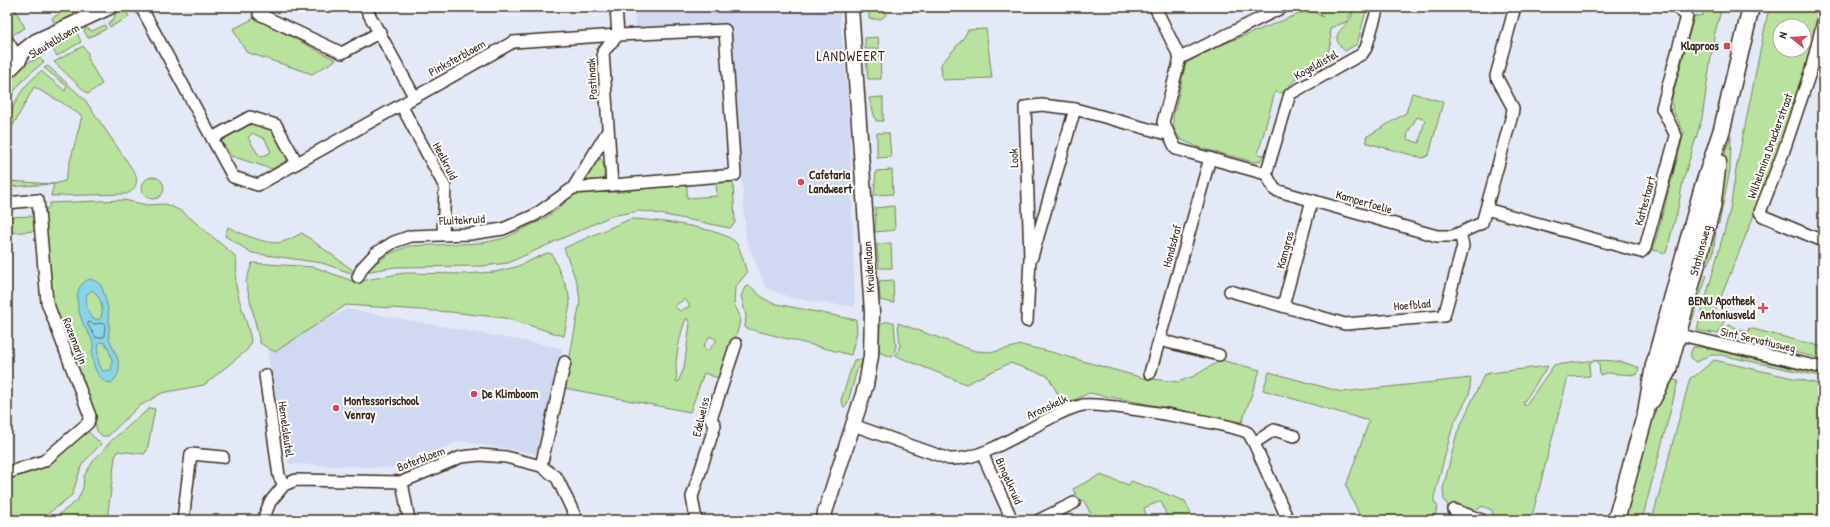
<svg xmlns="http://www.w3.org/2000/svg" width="1830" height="527" viewBox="0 0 1830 527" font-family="'Patrick Hand',sans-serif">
	<rect width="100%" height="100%" fill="#e3e9f7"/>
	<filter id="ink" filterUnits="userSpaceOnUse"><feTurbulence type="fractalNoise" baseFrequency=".025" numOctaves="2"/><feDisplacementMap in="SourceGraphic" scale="8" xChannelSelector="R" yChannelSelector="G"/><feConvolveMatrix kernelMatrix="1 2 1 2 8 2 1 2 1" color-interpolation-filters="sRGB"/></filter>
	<g filter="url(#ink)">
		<g fill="#d0d9f1">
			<path d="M635,7H839L849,109L855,307L795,299L766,288L746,238L731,25L635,30Z"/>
			<path d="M347,309L562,348L538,454L459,441L403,468L289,464L267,352Z"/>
		</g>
		<g fill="#b9e29e" stroke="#7a865e" fill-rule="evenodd">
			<path d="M7,7H14L25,28L10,36L7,29Z"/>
			<path d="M71,7L76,16L56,26L52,18Z"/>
			<path d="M124,7L129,17L110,27L108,23L114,19L116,12Z"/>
			<path d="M869,7H879L887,14L881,19H869Z"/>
			<path d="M1325,7H1367L1357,44L1345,51C1323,31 1353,28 1353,10L1346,22L1330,28L1331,42L1324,64L1294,81L1282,93L1275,92L1258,154L1264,155L1260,161L1254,162L1200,148L1180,139L1174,129L1173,118L1186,63L1221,45L1309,10L1323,17L1320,14Z"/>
			<path d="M1705,7H1722L1714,36L1702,118L1683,181L1678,208L1666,253L1653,250L1684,133L1672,108V98L1694,17L1703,15Z"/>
			<path d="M1769,7H1822L1813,46L1782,146L1714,314L1725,319L1718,334L1697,330L1730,210L1736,170ZM1780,26H1804V50H1780Z"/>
			<path d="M255,18L336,60L312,74L246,52L233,29Z"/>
			<path d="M105,25L106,29L88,38L84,30L86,28L92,31Z"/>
			<path d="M986,29L992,78L942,80L941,64L963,39L968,30Z"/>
			<path d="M77,33L81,42L57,56L53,50Z"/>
			<path d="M878,37L879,49H865V38Z"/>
			<path d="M83,46L88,53V59L102,84L88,94L54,62Z"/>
			<path d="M880,55L881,79H868L866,57Z"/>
			<path d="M40,58L44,62C28,74 15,86 7,105C7,98 5,89 7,82C10,71 29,61 40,58Z"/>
			<path d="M48,66L85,100L135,173C139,182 135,191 126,194L51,196L54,184L7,187C7,138 0,105 41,71L65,91L67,86L44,68ZM34,87L61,102L82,116L65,181L54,184L7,181L10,131Z"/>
			<path d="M1412,93L1443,102L1429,155L1423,158L1367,143L1366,137L1406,113ZM1417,117L1425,120L1419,143L1407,139L1408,132Z"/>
			<path d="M883,97V121H876L869,98Z"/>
			<path d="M251,122L273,129L289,159L272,169L231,156L221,140ZM252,133L265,139L271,152L262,157L258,154L248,138Z"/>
			<path d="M877,133H889L891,157L877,158Z"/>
			<path d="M1731,135L1730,170L1719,224L1713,221L1720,170Z"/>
			<path d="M600,158C605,164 606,175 602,182L587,183L585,179Z"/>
			<path d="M892,170L893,194L874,195L876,171Z"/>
			<circle cx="153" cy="188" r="11"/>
			<path d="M716,182H733L735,223L730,228L650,212L639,211L611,216L508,263L483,266L396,267L363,272L389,254L409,246L482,243L505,238L544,219L561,207L572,193L623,192L629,188L687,184V198L717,196Z"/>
			<path d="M124,200L147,205L166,204L183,212L234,255C240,265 234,274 236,286C239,302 246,319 250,335L251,343L247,350L204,385L162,393L138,407L108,436H102L97,431L93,412L54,308L49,290L44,213L50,205V203Z"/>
			<path d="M894,206L895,230L875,232V225L876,224L875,208Z"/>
			<path d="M34,216L36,231L7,233V217Z"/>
			<path d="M630,219C650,219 727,228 737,244C742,253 744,264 747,273L735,287L734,304L740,316L739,326L723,377L718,378L704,373L690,412L564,388L580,302L578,286L564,248ZM685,299L690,306L680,311L674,306ZM687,318L690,324L684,368L678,382L676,381C677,375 676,371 676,365C676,357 682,323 687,318ZM710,336L717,340L708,351L703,347Z"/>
			<path d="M228,227C239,233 269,246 282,242C289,240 296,236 302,233L354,271L351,273L322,263L252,253L225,236Z"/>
			<path d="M1716,232L1713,254L1709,263L1704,264L1711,234Z"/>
			<path d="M891,243L892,268H879L877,244Z"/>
			<path d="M547,253L552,254L568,291L570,304L564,336L505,318L450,312L346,305L275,352L260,343L246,282L252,263L314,267L355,282L404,273L463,274L495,272L516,267Z"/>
			<path d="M1700,273L1707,275L1691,324L1688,313Z"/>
			<path d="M893,280L894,303L880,300L879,281Z"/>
			<path d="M750,286L763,298L772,303L856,320L857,332L851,355L745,328L746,316L741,296L745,287Z"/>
			<path d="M884,322H894L896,347L892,357L879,352L880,326Z"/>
			<path d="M898,323L975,351L994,352L1021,345L1051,352L1143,378L1178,382L1194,376L1221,360L1260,370L1242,422L1089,393L1064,405L1048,376L1010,363L966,384L896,356L900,346Z"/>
			<path d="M1729,325L1748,332L1749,328L1823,347V359L1725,336Z"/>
			<path d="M1693,347H1701L1823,375V377L1721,355H1710L1696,362C1689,359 1690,353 1693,347Z"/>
			<path d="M862,359L861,366L857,370L847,405L844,407L841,400L854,360Z"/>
			<path d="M1596,360L1589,364L1590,376L1568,377L1531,520C1518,520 1504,521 1493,516L1492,510L1482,506L1476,511L1456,503L1453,512L1447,509L1448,505L1444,500L1443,489L1457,433L1484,375L1490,373L1548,366L1523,403L1525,406L1554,365C1583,362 1612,355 1639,368L1637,375L1606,373L1600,375L1599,364Z"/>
			<path d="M1714,360L1823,385V520H1652L1690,378L1695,376Z"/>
			<path d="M1269,372L1342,392L1471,378L1469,395L1453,425L1434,497V501L1438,507L1433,520H1362L1346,486L1369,421L1263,390Z"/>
			<path d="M1668,378L1678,381L1642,520H1625L1655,405Z"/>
			<path d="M150,408L155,409L147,451L144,454L118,451L115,457L107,520H51L77,501L83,488L84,476L94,460L112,440Z"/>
			<path d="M87,430L101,444L82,464L72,495L40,520H7V479L39,468Z"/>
			<path d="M1100,475L1129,485L1131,481L1185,501L1194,520H1168L1161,501L1144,508L1147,520H1094L1084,501L1078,499L1073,489Z"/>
		</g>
		<path fill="#89d4e9" stroke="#6a9098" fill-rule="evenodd" d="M90,279L100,283C106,297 109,310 109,325C110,329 108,334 109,338C114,353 128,369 111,383C98,382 93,366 92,355C92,350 94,345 92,340C90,335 87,331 84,326C78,311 70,286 90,279ZM92,290C100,295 106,313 99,320L92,318C87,310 85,303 87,294ZM101,342L105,343C110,351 114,361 111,370L103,371C97,363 97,353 99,343Z"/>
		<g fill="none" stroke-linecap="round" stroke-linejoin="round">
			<path stroke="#5a6e6f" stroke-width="1" d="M89,322L95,324L105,323L104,337L96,338L88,325Z"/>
			<g stroke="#3b2a1e" stroke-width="14">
				<g id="minor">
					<path d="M141,7L233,177L258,185L513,42L618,35L616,7"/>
					<path d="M365,7L414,96"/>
					<path d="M1155,7L1180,58L1163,122L1176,149L1266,174L1275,190L1437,236H1453L1482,223L1512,115L1513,108L1496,76L1515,7"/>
					<path d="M259,14L342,53L380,32"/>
					<path d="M1823,21L1811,70L1783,153L1760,212L1763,216L1823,241"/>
					<path d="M725,30L735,175L612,185L603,52L618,35Z"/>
					<path d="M7,40L19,60"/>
					<path d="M1180,58L1283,7"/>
					<path d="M401,105L445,187L443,234"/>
					<path d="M212,138L250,117L276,125L297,163"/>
					<path d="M1266,174L1290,94L1362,54L1366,48L1378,7"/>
					<path d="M573,188L612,185"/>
					<path d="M7,203L38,200L47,302L90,416L88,423L44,461L7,473"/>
					<path d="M1486,209L1641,252L1645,248L1676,136L1662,108L1687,16L1676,7"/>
					<path d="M1032,257L1075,109"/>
					<path d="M358,277L362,268L376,253L394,242L411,236L470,234L503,229L535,215L573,188L608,131"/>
					<path d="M1230,291L1345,324L1444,316L1463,246L1460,233"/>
					<path d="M1283,306L1312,200"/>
					<path d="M1027,321L1030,258L1025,107L1042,105L1075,109L1167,134"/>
					<path d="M1672,333L1823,368"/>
					<path d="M1159,340L1219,355"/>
					<path d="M1150,373L1210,158"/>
					<path d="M265,375L279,476L284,485"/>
					<path d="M853,425L949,459C992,461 1041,415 1083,405C1100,402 1235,424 1248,433C1250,435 1252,440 1254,443L1288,520"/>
					<path d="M1254,443L1274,430L1294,436"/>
					<path d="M982,453L1012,520"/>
					<path d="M541,466L565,362"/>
					<path d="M402,482L409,520"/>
					<path d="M1454,510L1482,520"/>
					<path d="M183,520L191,454L223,457"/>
					<path d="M263,520L270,502L284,485L296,480L402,482L461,457L480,455L506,457L541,466L557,478L577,520"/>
					<path d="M696,520L692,497L715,425L711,419L736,344"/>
					<path d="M1039,520L1074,503"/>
				</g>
			</g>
			<g stroke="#3b2a1e" stroke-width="17">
				<g id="tertiary">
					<path d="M7,72L19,60L23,51L36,41L110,7"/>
					<path d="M824,520L825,512L866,385L871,356L872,312L851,7"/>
				</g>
			</g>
			<g stroke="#3b2a1e" stroke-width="19">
				<g id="secondary">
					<path id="s1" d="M1652,400L1668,370L1712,208L1718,162"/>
					<path d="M1616,520L1646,412L1654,365L1702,190L1722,129L1751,7"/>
				</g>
			</g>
			<use href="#minor" stroke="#fff" stroke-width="11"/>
			<use href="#tertiary" stroke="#fff" stroke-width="14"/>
			<use href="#secondary" stroke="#fff" stroke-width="16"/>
		</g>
	</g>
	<g fill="#d1495b" stroke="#fff" stroke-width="1.5">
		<rect x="1723" y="42" width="8" height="8" rx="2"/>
		<circle cx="801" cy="182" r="4"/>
		<path d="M1761 302h4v4h4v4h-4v4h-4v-4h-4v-4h4z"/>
		<circle cx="474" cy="394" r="4"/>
		<circle cx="336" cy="408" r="4"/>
	</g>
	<g text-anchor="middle" stroke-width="4" stroke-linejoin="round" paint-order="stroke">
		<g font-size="12" fill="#3b2a1e" stroke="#fff">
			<text transform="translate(54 41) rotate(-31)" y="4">Sleutelbloem</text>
			<text transform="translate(457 58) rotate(-29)" y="4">Pinksterbloem</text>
			<text transform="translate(1316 65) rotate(-29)" y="4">Kogeldistel</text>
			<text transform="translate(592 79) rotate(-94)" y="4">Pastinaak</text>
			<text transform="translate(1770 146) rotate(-70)" y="4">Wilhelmina Druckerstraat</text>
			<text transform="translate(1014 158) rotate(-92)" y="4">Look</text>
			<text transform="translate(445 161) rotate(63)" y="4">Heelkruid</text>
			<text transform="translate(1645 201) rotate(-75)" y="4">Kattestaart</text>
			<text transform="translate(1364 202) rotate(16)" y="4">Kamperfoelie</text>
			<text transform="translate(462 220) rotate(-3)" y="4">Fluitekruid</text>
			<text transform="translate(1172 246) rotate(-75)" y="4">Hondsdraf</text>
			<text transform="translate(1285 250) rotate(-75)" y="4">Kamgras</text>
			<text dy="4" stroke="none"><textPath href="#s1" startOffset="158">Stationsweg</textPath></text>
			<text transform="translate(869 267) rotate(-94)" y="4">Kruidenlaan</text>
			<text transform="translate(1412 305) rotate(-5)" y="4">Hoefblad</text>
			<text transform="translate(1758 340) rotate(13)" y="4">Sint Servatiusweg</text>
			<text transform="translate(75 341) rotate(69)" y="4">Rozemarijn</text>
			<text transform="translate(1047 407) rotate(-25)" y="4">Aronskelk</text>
			<text transform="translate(701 417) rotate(-77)" y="4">Edelweiss</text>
			<text transform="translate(286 429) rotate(82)" y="4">Hemelsleutel</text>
			<text transform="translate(421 459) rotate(-21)" y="4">Boterbloem</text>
			<text transform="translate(1009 481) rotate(66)" y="4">Bingelkruid</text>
		</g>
		<g font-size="12" font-weight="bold" fill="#3b2a1e" stroke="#fff" text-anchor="start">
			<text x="1719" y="50" text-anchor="end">Klaproos</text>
			<text x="809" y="179">Cafetaria<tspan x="809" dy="14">Landweert</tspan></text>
			<text x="1755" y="305" text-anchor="end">BENU Apotheek<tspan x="1755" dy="14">Antoniusveld</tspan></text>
			<text x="482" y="398">De Klimboom</text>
			<text x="344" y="405">Montessorischool<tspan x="344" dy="14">Venray</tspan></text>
		</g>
		<g font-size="14" letter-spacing="1" fill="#3b2a1e" stroke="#fff">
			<text x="851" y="61">LANDWEERT</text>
		</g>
	</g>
	<rect width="1830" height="527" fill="none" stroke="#fff" stroke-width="24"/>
	<rect x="12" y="12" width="1806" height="503" fill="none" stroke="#3b2a1e" stroke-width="1.5" filter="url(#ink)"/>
	<g transform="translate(1792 38) rotate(287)"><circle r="19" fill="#ffffff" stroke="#b1aaa5"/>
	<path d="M0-3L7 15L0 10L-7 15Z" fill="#d1495b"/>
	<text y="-6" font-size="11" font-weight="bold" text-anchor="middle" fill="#3b2a1e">N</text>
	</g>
</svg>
